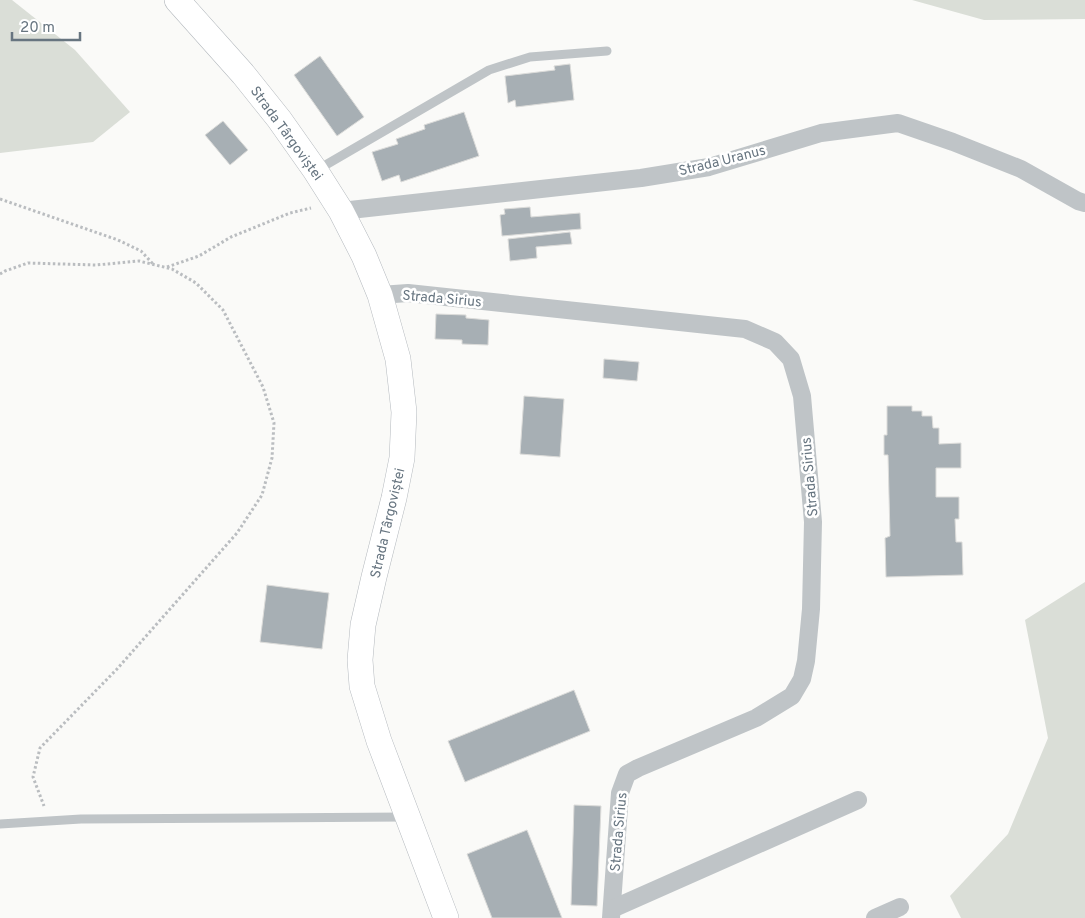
<svg xmlns="http://www.w3.org/2000/svg" width="1085" height="918" viewBox="0 0 1085 918" font-family="Overpass,sans-serif">
	<rect width="100%" height="100%" fill="#fafaf8"/>
	<g fill="#daded7">
		<path d="M0,0H12L75,50L130,112L93,142L0,153Z"/>
		<path d="M912,0H1085V19L984,20Z"/>
		<path d="M1085,582V918H961L950,896L1008,834L1048,738L1025,620Z"/>
	</g>
	<g fill="#a7afb4" stroke="#dcdcda">
		<path d="M320,56L364,117L337,136L294,75Z"/>
		<path d="M570,64L574,100L516,107L515,100L508,103L505,76L555,70L554,66Z"/>
		<path d="M464,112L479,156L401,182L399,175L382,181L372,152L398,144L396,139L425,129L424,125Z"/>
		<path d="M223,121L248,150L230,165L205,135Z"/>
		<path d="M530,207L531,217L580,213L581,229L502,236L500,215L505,214L504,209Z"/>
		<path d="M570,232L572,244L536,247L537,258L510,261L508,239Z"/>
		<path d="M436,314L466,315V318L489,320L488,345L462,344V340L435,339Z"/>
		<path d="M604,359L639,362L637,381L603,378Z"/>
		<path d="M524,396L564,399L560,457L520,454Z"/>
		<path d="M887,406H912V411H922V416H932L933,428H939V444L961,443V468H936V497H959V519H955L956,542H962L963,575L886,577L885,538L890,536L888,455H884V435H887Z"/>
		<path d="M267,585L329,593L322,649L260,642Z"/>
		<path d="M574,690L590,731L465,782L448,741Z"/>
		<path d="M574,805L601,806L597,906L571,905Z"/>
		<path d="M527,830L562,918H492L467,854Z"/>
	</g>
	<g fill="none" stroke-linecap="round" stroke-linejoin="round">
		<g stroke="#b4b9be" stroke-width="26">
			<path id="secondary" d="M177,0L243,74L279,119L315,170L341,211L364,256L380,295L398,359L404,412L402,458L394,498L374,577L363,625L360,660L362,686L379,741L446,918"/>
		</g>
		<g stroke="#babdc0" stroke-width="3" stroke-dasharray="2.5 2.5" stroke-linecap="butt">
			<path d="M0,199L118,240L141,251L153,264"/>
			<path d="M167,267L199,256L231,237L290,213L311,208"/>
			<path d="M0,274L5,271L28,263L96,265L139,261L172,269L196,283L223,310L263,387L274,423L272,458L262,495L237,533L117,669L40,748L33,777L44,806"/>
		</g>
		<g stroke="#bfc4c7" stroke-width="9">
			<path d="M317,170L489,70L530,57L607,51"/>
			<path d="M0,824L81,819L405,817"/>
		</g>
		<g stroke="#bfc4c7" stroke-width="18">
			<path d="M341,211L641,178L709,167L821,133L898,123L953,142L1021,169L1078,201L1085,203"/>
			<path d="M380,295L408,293L745,329L775,342L791,359L802,396L813,522L811,609L806,661L802,679L792,696L756,718L638,768L627,774L620,793L611,918"/>
			<path d="M612,909L858,800"/>
			<path d="M875,918L900,907"/>
		</g>
		<use href="#secondary" stroke="#fff" stroke-width="25"/>
	</g>
	<g text-anchor="middle" stroke-width="5" stroke-linejoin="round" paint-order="stroke">
		<g font-size="14" fill="#677580" stroke="#fff">
			<text transform="translate(287 133) rotate(54)" y="5">Strada Târgoviștei</text>
			<text transform="translate(722 160) rotate(-14)" y="5">Strada Uranus</text>
			<text transform="translate(442 298) rotate(5)" y="5">Strada Sirius</text>
			<text transform="translate(809 477) rotate(-95)" y="5">Strada Sirius</text>
			<text transform="translate(387 523) rotate(-77)" y="5">Strada Târgoviștei</text>
			<text transform="translate(618 832) rotate(-85)" y="5">Strada Sirius</text>
		</g>
	</g>
	<path d="M12 32v8h68v-8" fill="none" stroke="#677580" stroke-width="2.5"/>
	<text x="20" y="32" font-size="15" fill="#677580" stroke="#ffffff" stroke-width="4" paint-order="stroke">20 m</text>
</svg>
